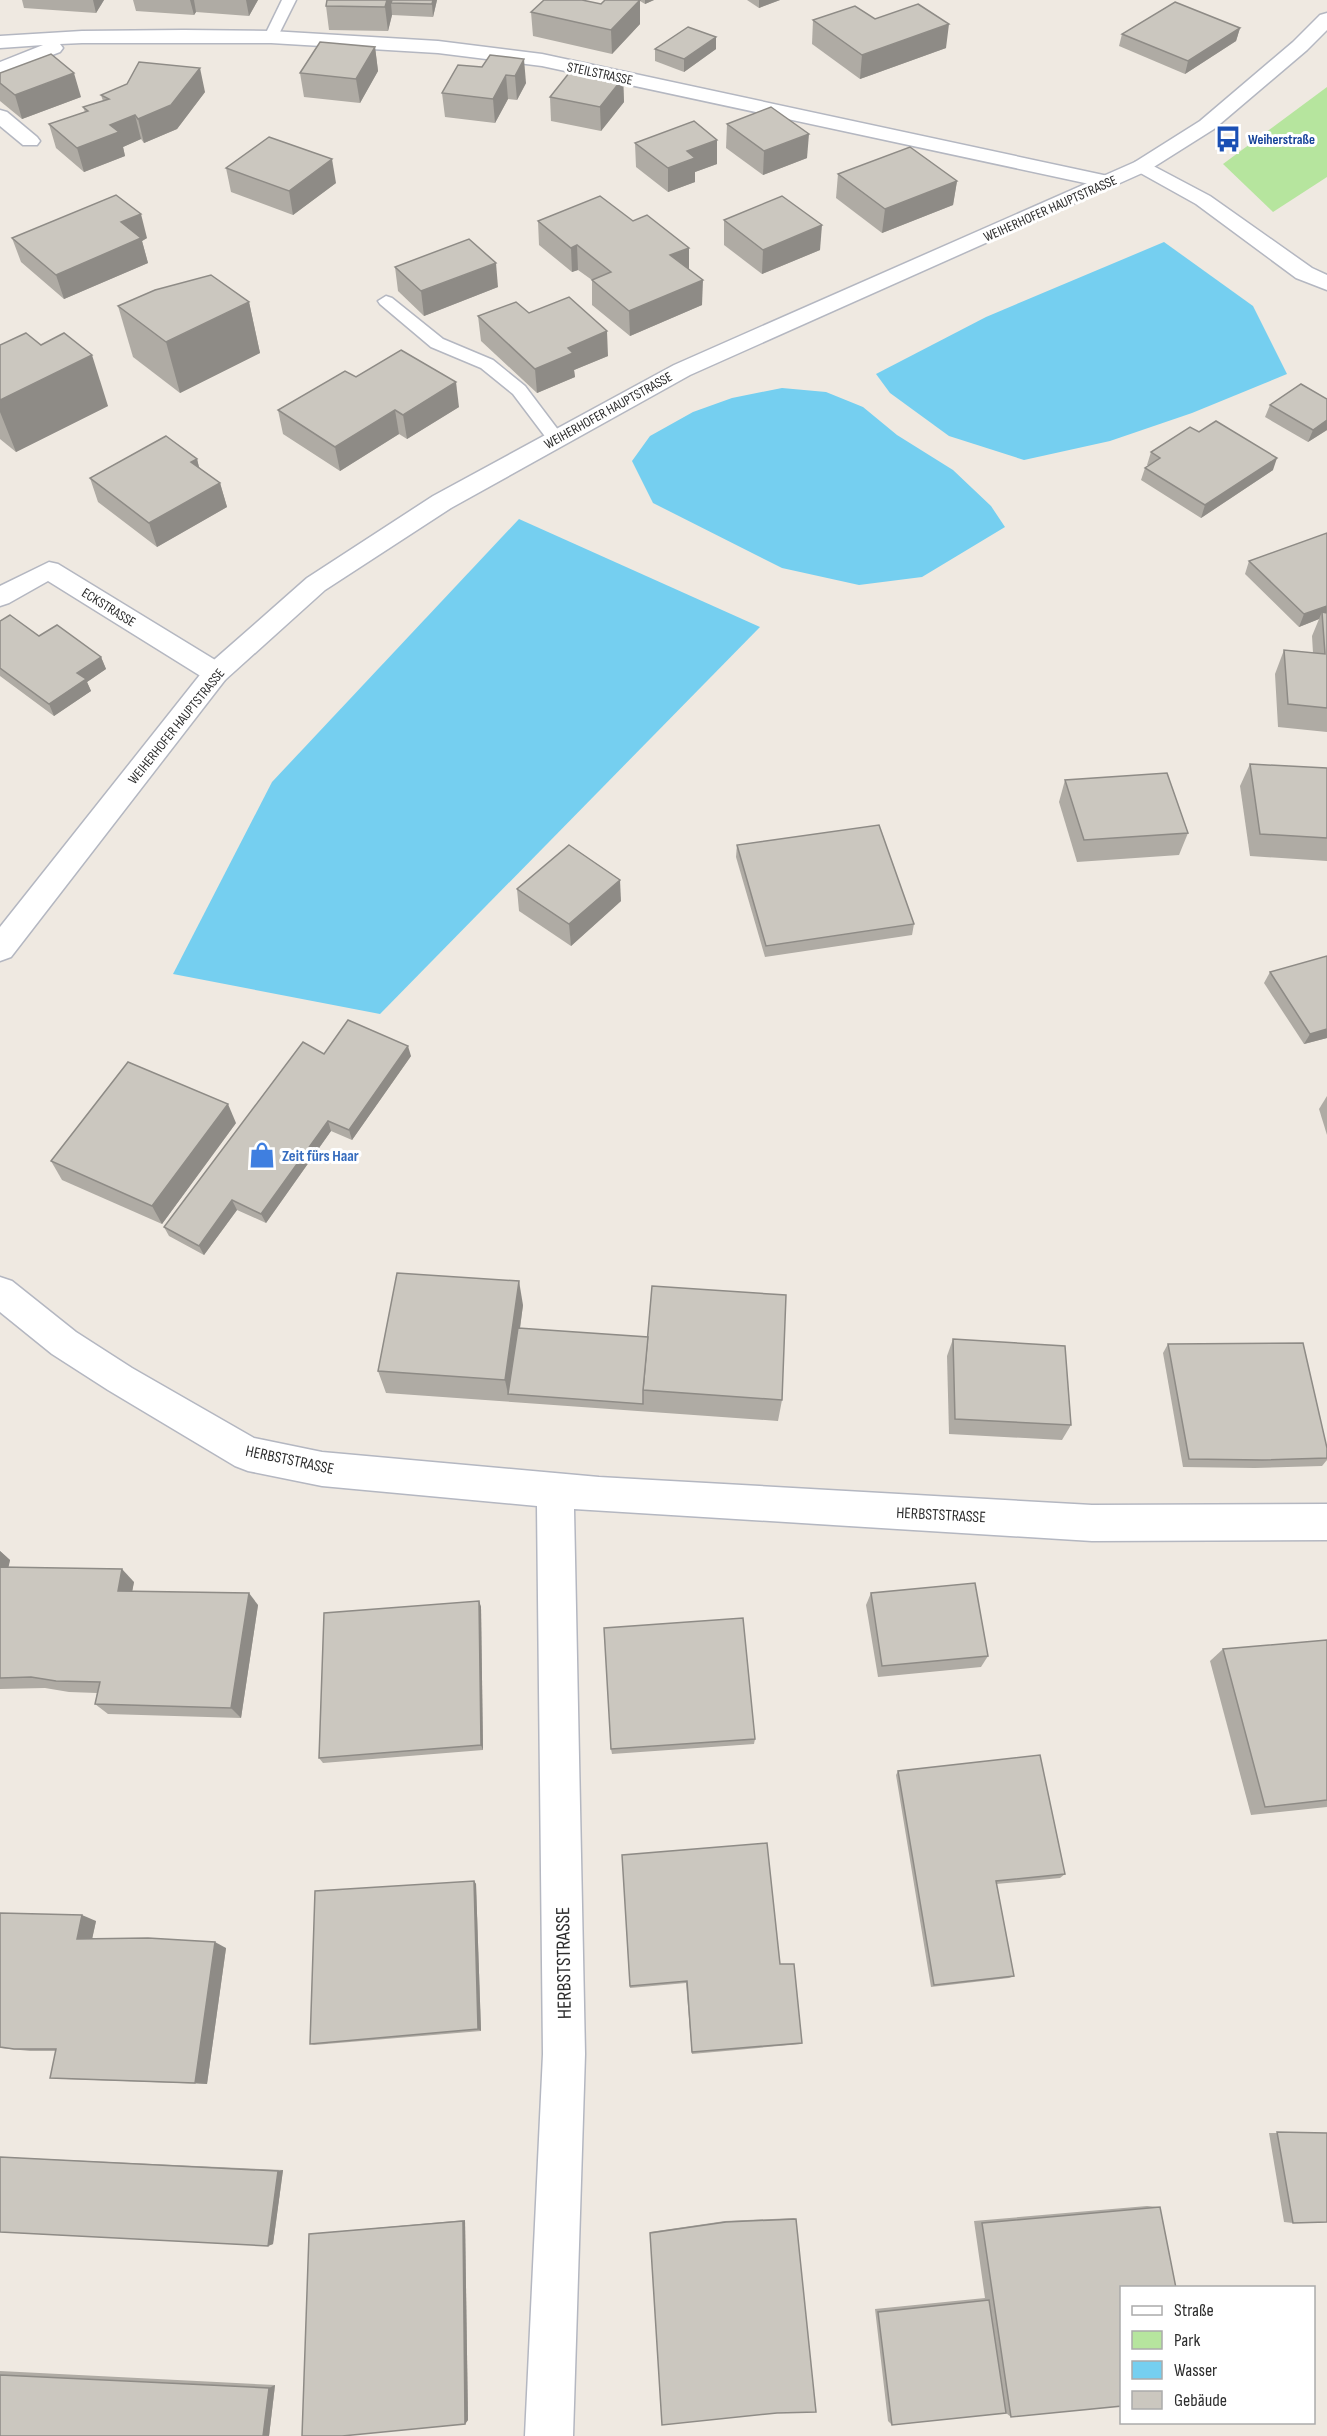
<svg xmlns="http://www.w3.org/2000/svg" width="1327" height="2436" viewBox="0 0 1327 2436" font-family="'Sofia Sans Condensed',sans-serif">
	<rect width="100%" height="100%" fill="#efe9e1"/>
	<path fill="#b6e59e" d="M1327,87V177L1273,212L1223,164Z"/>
	<g fill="#75cff0">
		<path d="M1164,242L1253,306L1287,374L1192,413L1110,441L1024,460L949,436L890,393L876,374L986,317Z"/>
		<path d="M782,388L826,392L863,407L897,435L953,470L991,506L1005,527L922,577L859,585L782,568L653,503L632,461L650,436L693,412L732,398Z"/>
		<path d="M519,519L760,627L380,1014L173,974L272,782Z"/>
	</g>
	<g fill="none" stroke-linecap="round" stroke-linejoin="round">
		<g stroke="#b4b7c1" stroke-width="3">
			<g id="lane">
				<path d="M282,0H296L276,40H266L264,37Z"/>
				<path d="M386,296L392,298L443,339L493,360L525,386L565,439L562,443H550L513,394L481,368L431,347L380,304L378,301Z"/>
			</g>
		</g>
		<g stroke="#b4b7c1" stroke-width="3">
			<g id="street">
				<path d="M184,30L271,31L438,41L542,54L1108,176L1115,178L1118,182L1115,186L1108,188L542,66L438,53L271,43H82L60,44L63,48L60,52L0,75V62L43,45L0,48V36L82,31Z"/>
				<path d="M0,110L7,112L37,137L40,141L37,145H23L0,126Z"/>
				<path d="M1142,160L1210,196L1312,268L1327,275V290L1296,278L1196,204L1135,170L1132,166L1135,162Z"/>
				<path d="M49,562L58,564L225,666L229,673L225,680L216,682L207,680L48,581L9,603L0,606V586Z"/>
				<path d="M0,1277L12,1281L76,1332L132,1368L254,1438L322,1452L599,1477L1092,1505L1327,1504V1540L1092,1541L574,1509L585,2054L573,2436H525L543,2054L537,1506L322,1486L248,1471L235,1466L108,1390L52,1354L0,1312Z"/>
			</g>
		</g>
		<g stroke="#b4b7c1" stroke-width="3">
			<path id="secondary" d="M1327,13V30L1307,50L1214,129L1149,170L690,375L451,508L325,590L225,680L11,957L0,961V927L207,666L307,578L433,496L674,365L1135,162L1200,121L1293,42L1320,15Z"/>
		</g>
		<use href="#lane" fill="#fff" fill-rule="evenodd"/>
		<use href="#street" fill="#fff" fill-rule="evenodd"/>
		<use href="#secondary" fill="#fff" fill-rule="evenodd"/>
	</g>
	<g fill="#afaba4">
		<path d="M22,0H104L96,13L24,8Z"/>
		<path d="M133,0H258L249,16L196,12L194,15L136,11Z"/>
		<path d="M327,0H437L433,17L392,15L388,31L329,30L326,6Z"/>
		<path d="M605,0H654L645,4L640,1V24L612,54L533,36L531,12L601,4Z"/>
		<path d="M747,0H780L759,8Z"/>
		<path d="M875,19L946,48L860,79L812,44L813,20Z"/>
		<path d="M1240,28L1236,41L1185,74L1119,46L1122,34Z"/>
		<path d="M375,47L378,71L360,103L304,97L300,73Z"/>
		<path d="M655,49H716L684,72L655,61Z"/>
		<path d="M490,55L526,83L517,100L508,99L495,123L445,117L442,93L482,67Z"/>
		<path d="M0,73L81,97L22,119L0,101Z"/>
		<path d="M623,78L624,102L601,131L551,121L550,97Z"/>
		<path d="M205,92L177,129L144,143L141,139L123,147L125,156L84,172L56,148L49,124L85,112L83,107L103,101L101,95Z"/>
		<path d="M727,124L807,158L763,175L726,148Z"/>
		<path d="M635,143L717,164L695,172V182L668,192L636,167Z"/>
		<path d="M226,168L336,183L293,215L231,192Z"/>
		<path d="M838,174L957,181L953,205L882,233L836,198Z"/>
		<path d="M724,220L820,250L762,274L724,245Z"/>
		<path d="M538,221L689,269L702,305L630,336L592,305V280L578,270L572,272L539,245Z"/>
		<path d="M12,238H147L142,241L148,263L64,299L21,262Z"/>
		<path d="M395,267L498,287L424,316L398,291Z"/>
		<path d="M249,302L260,353L180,393L133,357L118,306Z"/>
		<path d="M529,313L608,356L574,370L575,377L537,393L481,341L478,316Z"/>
		<path d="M0,345H41L108,406L16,452L0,439Z"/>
		<path d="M356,377L459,407L407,439L399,434L340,471L283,434L278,410Z"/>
		<path d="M1327,399V430L1308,442L1265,417L1270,405Z"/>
		<path d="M1151,452L1273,470L1201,518L1141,480L1145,468L1149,465H1147Z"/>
		<path d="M197,459L199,468L220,483L227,507L157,547L98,502L90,478Z"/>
		<path d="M1327,533V732L1278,727L1275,674L1284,650L1313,653L1312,636L1319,619L1299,627L1245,574L1249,561Z"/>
		<path d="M0,621L39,636L101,657L106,669L87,682L91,691L54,716L0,676Z"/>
		<path d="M1250,764L1327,768V861L1250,856L1240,786Z"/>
		<path d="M1065,780L1188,833L1179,855L1077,862L1059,802Z"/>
		<path d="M737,845L914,924L912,935L765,957L736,857Z"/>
		<path d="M517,889L621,901L571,946L519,911Z"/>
		<path d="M1270,972L1327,1038L1304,1044L1264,983Z"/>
		<path d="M324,1054L411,1056L352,1140L331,1131L266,1223L237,1210L204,1255L169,1236L164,1227Z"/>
		<path d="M1327,1096V1135L1319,1109Z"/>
		<path d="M236,1123L162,1224L62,1180L51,1161Z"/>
		<path d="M523,1305L520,1328L782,1400L778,1421L386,1393L378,1371Z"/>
		<path d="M953,1339L1071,1425L1062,1440L949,1434L947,1356Z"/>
		<path d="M1168,1344L1327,1448V1460L1322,1466L1255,1468L1183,1467L1163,1353Z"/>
		<path d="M0,1551L10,1560L8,1567L134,1582L132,1591L258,1605L241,1718L108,1714L95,1704L97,1693L69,1692L45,1688L0,1689Z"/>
		<path d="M871,1593L988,1656L981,1667L878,1677L866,1605Z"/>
		<path d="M479,1601L481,1607L483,1750L323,1763L319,1758Z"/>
		<path d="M1327,1640V1807L1251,1815L1210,1661L1223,1649Z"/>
		<path d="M755,1739L754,1744L612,1754L611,1749Z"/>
		<path d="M898,1771L1065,1874L1060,1878L996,1884L1014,1976L1009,1978L931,1987L896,1775Z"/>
		<path d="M622,1855L780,1964L802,2043L801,2044L692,2054L686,1983L630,1988Z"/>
		<path d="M474,1881L476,1884L481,2031L314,2045L310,2044Z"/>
		<path d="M0,1913L96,1921L92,1939L226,1948L207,2084L66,2079L50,2078L56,2051H30L0,2048Z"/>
		<path d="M1269,2133H1327L1293,2223L1284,2222Z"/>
		<path d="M0,2157L283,2170L273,2244L268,2246L0,2232Z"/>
		<path d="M1147,2206L1160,2207L1011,2417L1006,2413L892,2425L888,2421L875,2309L985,2298L974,2221Z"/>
		<path d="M794,2218L796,2219L650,2233V2232L725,2221Z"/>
		<path d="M465,2220L468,2420L465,2424L309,2234Z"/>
		<path d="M0,2371L275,2385L269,2436H0Z"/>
	</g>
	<g fill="#8e8b86">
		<path d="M93,0H104L96,13Z"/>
		<path d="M190,0H194L196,12L194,15Z"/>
		<path d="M246,0H258L249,16Z"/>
		<path d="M387,0H397L391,3L392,15L388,31L385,7Z"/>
		<path d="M433,0H437L433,17L432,4Z"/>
		<path d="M640,0V24L612,54L611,30Z"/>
		<path d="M645,0H654L645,4Z"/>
		<path d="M759,0H780L759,8Z"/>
		<path d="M949,24L946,48L860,79L862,55Z"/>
		<path d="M1240,28L1236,41L1185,74L1188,61Z"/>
		<path d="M716,37V49L684,72V59Z"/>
		<path d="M375,47L378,71L360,103L356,79Z"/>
		<path d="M524,59L526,83L517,100L515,76Z"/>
		<path d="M200,68L205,92L177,129L144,143L138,119Z"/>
		<path d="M74,73L81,97L22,119L15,95Z"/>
		<path d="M506,75L508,99L495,123L493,99Z"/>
		<path d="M623,78L624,102L601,131L600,107Z"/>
		<path d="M135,115L141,139L123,147L125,156L84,172L77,148L110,125Z"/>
		<path d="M809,134L807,158L763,175L764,151Z"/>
		<path d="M717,140V164L695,172V182L668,192V168L687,151Z"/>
		<path d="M332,159L336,183L293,215L289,191Z"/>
		<path d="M957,181L953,205L882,233L885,209Z"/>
		<path d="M141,214L147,238L142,241L148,263L64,299L56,275L121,222Z"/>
		<path d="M822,225L820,250L762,274L763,250Z"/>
		<path d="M577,245L578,270L572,272L571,248Z"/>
		<path d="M689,248V272L670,255Z"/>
		<path d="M496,263L498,287L424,316L421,291Z"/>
		<path d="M703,280L702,305L630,336L629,311Z"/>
		<path d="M249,302L260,353L180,393L166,342Z"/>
		<path d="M607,331L608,356L574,370L575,377L537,393L535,369L568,348Z"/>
		<path d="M92,355L108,406L16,452L0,412V400Z"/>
		<path d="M456,382L459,407L407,439L403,415Z"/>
		<path d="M395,410L399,434L340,471L335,447Z"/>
		<path d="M1327,420V430L1308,442L1313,430Z"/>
		<path d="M1277,458L1273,470L1201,518L1205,505Z"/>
		<path d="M197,459L203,483L191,462Z"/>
		<path d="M220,483L227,507L157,547L149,523Z"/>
		<path d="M1327,606V616L1322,612L1319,619L1299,627L1304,614Z"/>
		<path d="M101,657L106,669L87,682L91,691L54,716L49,704L77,673Z"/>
		<path d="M620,880L621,901L571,946L569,924Z"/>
		<path d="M1327,1029V1038L1304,1044L1310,1034Z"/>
		<path d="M408,1046L411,1056L352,1140L349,1130Z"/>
		<path d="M228,1104L236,1123L162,1224L152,1206Z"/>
		<path d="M328,1121L331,1131L266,1223L261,1214Z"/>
		<path d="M232,1200L237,1210L204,1255L199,1246Z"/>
		<path d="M519,1281L523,1305L511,1394H508L505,1380Z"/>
		<path d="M0,1551L10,1560L6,1579L0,1574Z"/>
		<path d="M122,1569L134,1582L130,1603L118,1591Z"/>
		<path d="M249,1593L258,1605L241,1718L231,1708Z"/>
		<path d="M479,1601L481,1607L483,1750L481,1745Z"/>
		<path d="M474,1881L476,1884L481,2031L478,2029Z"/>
		<path d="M82,1915L96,1921L91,1944L77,1939Z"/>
		<path d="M215,1942L226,1948L207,2084L195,2083Z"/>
		<path d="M283,2170L273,2244L268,2246L278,2171Z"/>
		<path d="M465,2220L468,2420L465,2424L463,2221Z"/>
		<path d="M275,2385L269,2436H263L269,2388Z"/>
	</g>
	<g fill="#cbc7bf" stroke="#8e8b86" stroke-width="1.5">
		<path d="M327,0H387L385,7L326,6Z"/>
		<path d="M392,0H433L432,4L391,3Z"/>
		<path d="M544,0H582L601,4L605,0H640L611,30L531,12Z"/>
		<path d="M1175,2L1240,28L1188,61L1122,34Z"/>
		<path d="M918,4L949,24L862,55L813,20L855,6L875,19Z"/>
		<path d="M688,27L716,37L684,59L655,49Z"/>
		<path d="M320,42L375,47L356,79L300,73Z"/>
		<path d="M51,54L74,73L15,95L0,83V73Z"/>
		<path d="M490,55L524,59L515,76L506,75L493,99L442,93L458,65L482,67Z"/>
		<path d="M139,62L200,68L171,105L138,119L135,115L110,125L119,132L77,148L49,124L88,111L83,107L109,99L101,95L127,84Z"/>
		<path d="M573,68L623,78L600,107L550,97Z"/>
		<path d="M771,107L809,134L764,151L727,124Z"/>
		<path d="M694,121L717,140L687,151L695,158L668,168L635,143Z"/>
		<path d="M269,137L332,159L289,191L226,168Z"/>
		<path d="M910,147L957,181L885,209L838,174Z"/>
		<path d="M116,195L141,214L121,222L141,238L56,275L12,238Z"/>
		<path d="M600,196L633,221L647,215L689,248L670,255L703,280L629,311L592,280L611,272L577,245L571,248L538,221Z"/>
		<path d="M782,196L822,225L763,250L724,220Z"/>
		<path d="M469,239L496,263L421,291L395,267Z"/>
		<path d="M211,275L249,302L166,342L118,306L155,290Z"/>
		<path d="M569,297L607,331L568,348L573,353L535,369L478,316L516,302L529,313Z"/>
		<path d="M26,333L41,345L64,333L92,355L0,400V345Z"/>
		<path d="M401,350L456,382L403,415L395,410L335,447L278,410L345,371L356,377Z"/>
		<path d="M1301,384L1327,399V420L1313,430L1270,405Z"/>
		<path d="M1216,421L1277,458L1205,505L1145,468L1160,458L1151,452L1190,427L1199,432Z"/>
		<path d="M166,436L197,459L191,462L220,483L149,523L90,478Z"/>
		<path d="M1327,533V606L1304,614L1249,561Z"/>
		<path d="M1322,612L1327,613V708L1288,704L1284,650L1325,654Z"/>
		<path d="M10,615L39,636L57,625L101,657L77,673L86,679L49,704L0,668V621Z"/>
		<path d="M1250,764L1327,768V838L1260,834Z"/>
		<path d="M1167,773L1188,833L1084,840L1065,780Z"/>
		<path d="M879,825L914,924L766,946L737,845Z"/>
		<path d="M569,845L620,880L569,924L517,889Z"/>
		<path d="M1327,956V1029L1310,1034L1270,972Z"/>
		<path d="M348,1020L408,1046L349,1130L328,1121L261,1214L232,1200L199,1246L164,1227L303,1042L324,1054Z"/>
		<path d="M128,1062L228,1104L152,1206L51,1161Z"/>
		<path d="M397,1273L519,1281L505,1380L378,1371Z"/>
		<path d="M652,1286L786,1295L782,1400L643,1390Z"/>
		<path d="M518,1328L648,1337L643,1390V1404L508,1394Z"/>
		<path d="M953,1339L1065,1346L1071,1425L955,1419Z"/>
		<path d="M1303,1343L1327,1448V1458L1262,1460L1189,1459L1168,1344Z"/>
		<path d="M0,1567L122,1569L118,1591L249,1593L231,1708L95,1704L100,1682L56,1681L31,1677L0,1678Z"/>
		<path d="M975,1583L988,1656L882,1666L871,1593Z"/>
		<path d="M479,1601L481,1745L319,1758L324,1613Z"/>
		<path d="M743,1618L755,1739L611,1749L604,1628Z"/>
		<path d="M1327,1640V1800L1265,1807L1223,1649Z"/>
		<path d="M1040,1755L1065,1874L996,1881L1014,1976L934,1985L898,1771Z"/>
		<path d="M767,1843L780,1964H794L802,2043L692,2052L687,1981L630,1986L622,1855Z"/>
		<path d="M474,1881L478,2029L310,2044L315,1891Z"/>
		<path d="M0,1913L82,1915L77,1939L148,1938L215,1942L195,2083L50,2078L56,2049H14L0,2047Z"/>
		<path d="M1277,2132L1327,2133V2222L1293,2223Z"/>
		<path d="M0,2157L278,2171L268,2246L0,2232Z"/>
		<path d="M1160,2207L1176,2288H1122V2406L1011,2417L982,2223Z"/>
		<path d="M796,2219L816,2412L777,2413L662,2425L650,2233L726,2222Z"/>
		<path d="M463,2221L465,2424L342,2436H302L309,2234Z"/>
		<path d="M989,2300L1006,2413L892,2425L878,2312Z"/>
		<path d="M0,2375L269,2388L263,2436H0Z"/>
	</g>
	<defs>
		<g id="bus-bare" transform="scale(2.07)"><path d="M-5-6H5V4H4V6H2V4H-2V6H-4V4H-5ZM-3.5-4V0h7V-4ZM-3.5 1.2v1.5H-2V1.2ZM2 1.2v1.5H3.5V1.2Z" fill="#1a4fb4" stroke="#fff" stroke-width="2.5" paint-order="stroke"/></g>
		<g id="shop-bare" transform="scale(2.07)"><path d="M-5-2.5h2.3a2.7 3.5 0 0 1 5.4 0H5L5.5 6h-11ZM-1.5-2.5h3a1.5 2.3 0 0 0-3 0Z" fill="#3f7fe0" stroke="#fff" stroke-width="2.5" paint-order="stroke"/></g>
	</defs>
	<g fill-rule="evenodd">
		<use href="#bus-bare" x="1228" y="139"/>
		<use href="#shop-bare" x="262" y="1155"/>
	</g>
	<g text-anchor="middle" stroke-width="6" stroke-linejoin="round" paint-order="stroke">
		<g font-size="14" fill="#2e2e2e" stroke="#fff">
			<text transform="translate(600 73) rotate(12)" y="5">STEILSTRASSE</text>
			<text transform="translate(1050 208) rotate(-24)" y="5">WEIHERHOFER HAUPTSTRASSE</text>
			<text transform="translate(608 410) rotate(-29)" y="5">WEIHERHOFER HAUPTSTRASSE</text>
			<text transform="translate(109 607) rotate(32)" y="5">ECKSTRASSE</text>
			<text transform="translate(176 726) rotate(-51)" y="5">WEIHERHOFER HAUPTSTRASSE</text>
		</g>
		<g font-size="14" font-weight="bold" fill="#164399" stroke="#fff" text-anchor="start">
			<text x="1248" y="144">Weiherstraße</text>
		</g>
		<g font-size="16" font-weight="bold" fill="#366cbe" stroke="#fff" text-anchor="start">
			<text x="282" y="1161">Zeit fürs Haar</text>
		</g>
		<g font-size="16" fill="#2e2e2e" stroke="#fff">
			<text transform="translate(290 1459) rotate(12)" y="6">HERBSTSTRASSE</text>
			<text transform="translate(941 1514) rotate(3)" y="6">HERBSTSTRASSE</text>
		</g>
		<g font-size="20" fill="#2e2e2e" stroke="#fff">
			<text transform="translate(563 1963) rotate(-91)" y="7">HERBSTSTRASSE</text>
		</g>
	</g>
	<rect x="1120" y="2286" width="195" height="138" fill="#ffffff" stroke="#ababab" stroke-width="1.5"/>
	<rect x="1132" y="2306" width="30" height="9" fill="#ffffff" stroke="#ababab" stroke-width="1.5"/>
	<text x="1174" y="2316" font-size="18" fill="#2e2e2e">Straße</text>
	<rect x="1132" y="2331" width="30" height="18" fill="#b6e59e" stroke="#ababab" stroke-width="1.5"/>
	<text x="1174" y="2346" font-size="18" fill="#2e2e2e">Park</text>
	<rect x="1132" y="2361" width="30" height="18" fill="#75cff0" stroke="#ababab" stroke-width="1.5"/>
	<text x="1174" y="2376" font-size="18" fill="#2e2e2e">Wasser</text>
	<rect x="1132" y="2391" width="30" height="18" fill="#cbc7bf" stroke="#ababab" stroke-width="1.5"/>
	<text x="1174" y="2406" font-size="18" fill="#2e2e2e">Gebäude</text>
</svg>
